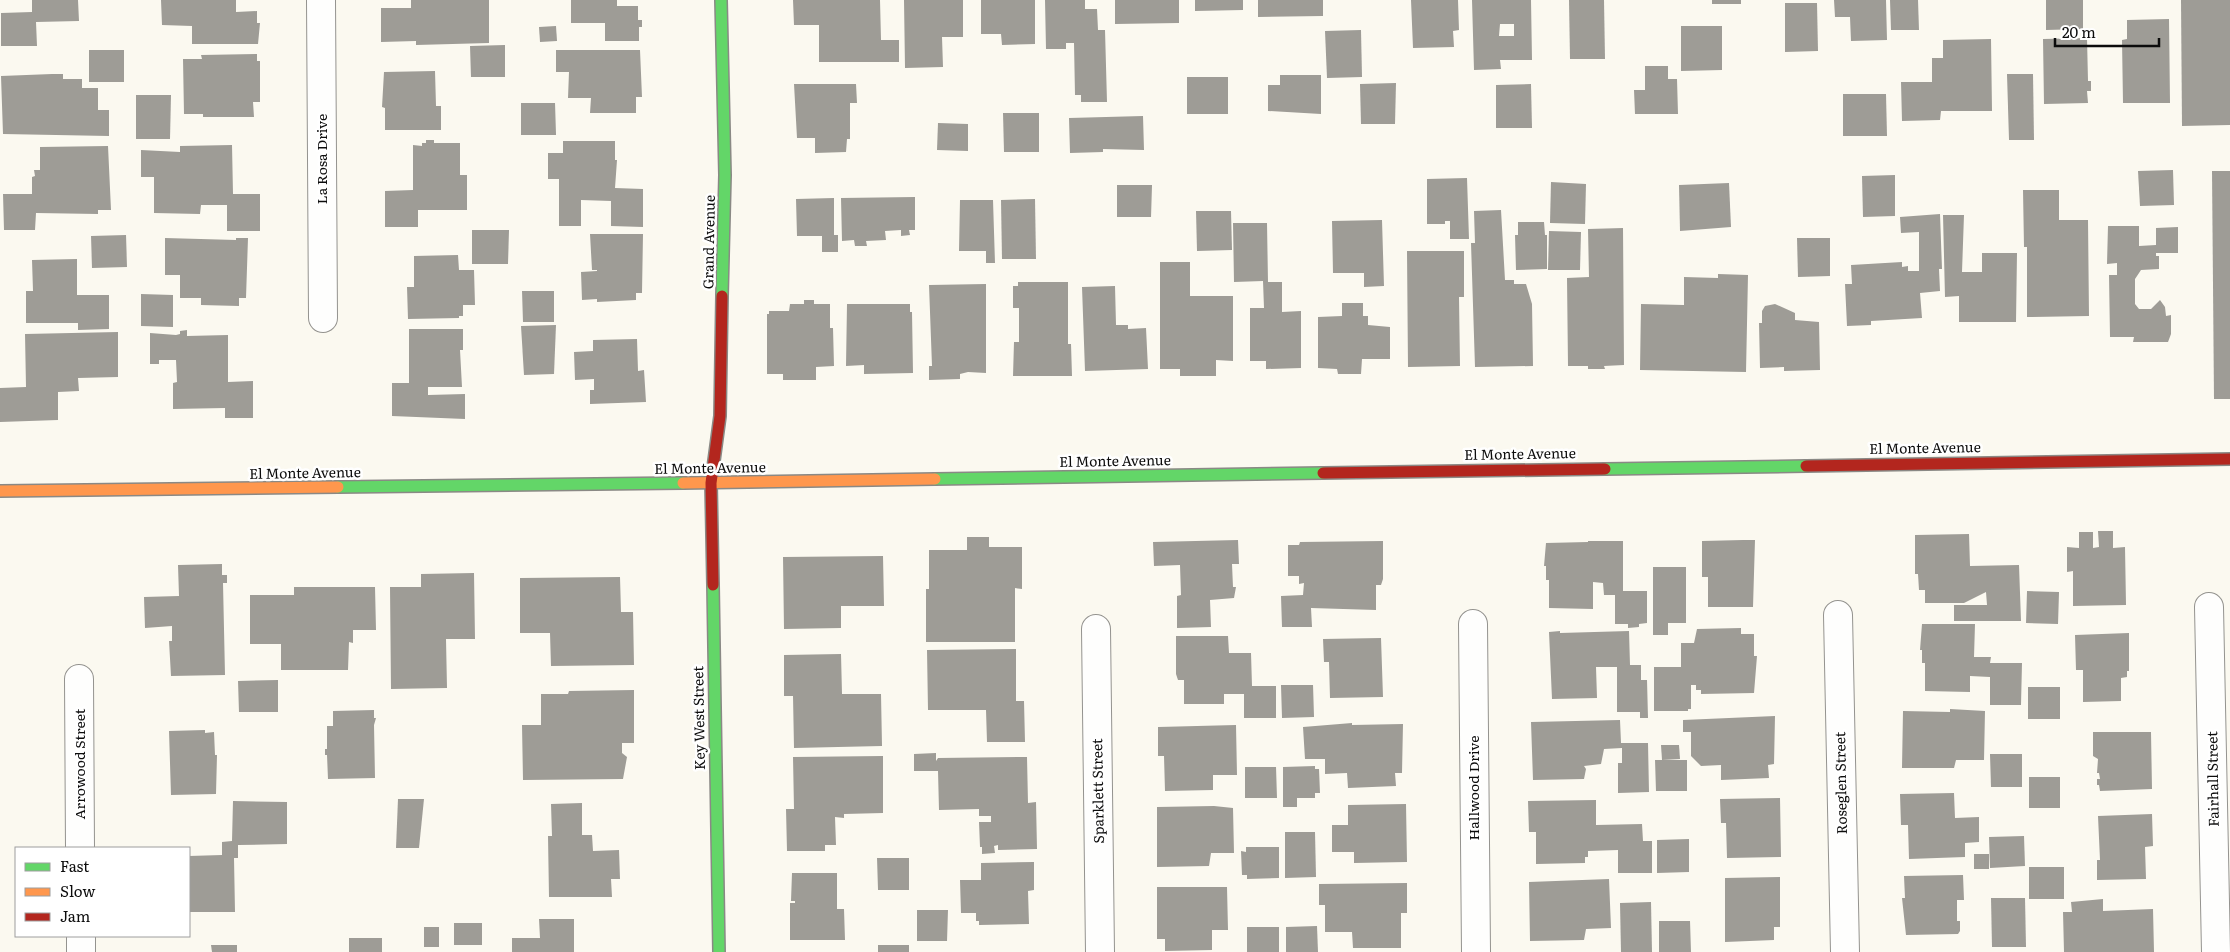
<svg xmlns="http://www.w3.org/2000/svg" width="2230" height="952" viewBox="0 0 2230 952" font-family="Literata,serif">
	<rect width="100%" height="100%" fill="#fbf9f0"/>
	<g fill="#9e9c96" fill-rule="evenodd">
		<path d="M32,0H78L79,21L36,22L37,46H1V13L32,12Z"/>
		<path d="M161,0H236V12L257,11V23H260L258,44H192V26L162,25Z"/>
		<path d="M411,0H489V43L416,45V41L381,42V8H411Z"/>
		<path d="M571,0H617V6H638V20H642V27H639V41H605V23H571Z"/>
		<path d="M793,0H880L881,40H899V62H819V25H794Z"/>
		<path d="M904,0H963V37H942L943,67L905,68Z"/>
		<path d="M981,0H1035V44L1002,45L1001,34H981Z"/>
		<path d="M1045,0H1085V9H1097L1098,30H1105L1107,102H1081V95H1075L1074,43H1066V49H1046Z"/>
		<path d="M1115,0H1179V23L1115,24Z"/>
		<path d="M1195,0H1243V10L1195,11Z"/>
		<path d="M1258,0H1323V16L1258,17Z"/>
		<path d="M1411,0H1458L1459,30L1453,31L1454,47L1413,48Z"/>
		<path d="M1472,0H1531L1532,60H1500L1501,69L1474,70ZM1500,24H1514V36H1499Z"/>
		<path d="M1569,0H1604L1605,59H1570Z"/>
		<rect x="1712" y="0" width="29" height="4"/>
		<path d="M1834,0H1886L1887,40L1851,41L1850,17H1835Z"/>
		<path d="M1890,0H1918L1919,30H1891Z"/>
		<path d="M2046,0H2083V29L2046,30Z"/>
		<path d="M2181,0H2230V125L2182,126Z"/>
		<path d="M1785,3H1817L1818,51L1785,52Z"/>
		<path d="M2169,19L2170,103H2123L2122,40L2127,39V20Z"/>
		<path d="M556,26L557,41L540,42L539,27Z"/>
		<path d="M1681,26H1722V70L1681,71Z"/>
		<path d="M1361,30L1362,77L1327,78L1325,31Z"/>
		<path d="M2087,38L2088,81H2091V91H2087L2088,103L2044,104L2043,39Z"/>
		<path d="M1991,39L1992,111H1941L1940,120L1902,121L1901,82H1932V58H1943V40Z"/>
		<path d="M505,45V77H471L470,46Z"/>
		<rect x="89" y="50" width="35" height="32"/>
		<path d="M556,50H640L642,97H636V113H590L591,98H568L569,72H556Z"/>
		<path d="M257,54V61H260V102H253L254,117H203V114H184L183,59H202L201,55Z"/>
		<path d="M1645,66H1668V79H1677L1678,114H1635L1634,90H1645Z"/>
		<path d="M435,71L436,106H441V130H385V108L382,107L384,72Z"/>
		<path d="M52,74H63V79H82V88H98V110H109V136L3,134L1,76Z"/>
		<path d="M2007,74H2033L2034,140H2009Z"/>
		<path d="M1280,75H1321V114L1268,111V85H1280Z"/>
		<rect x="1187" y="77" width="41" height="37"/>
		<path d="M1396,83L1395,124H1361L1360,84Z"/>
		<path d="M794,84H856L857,103H850V139H847L846,152L815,153V138H797Z"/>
		<path d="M1531,84L1532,128H1496V85Z"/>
		<path d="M1843,94H1886L1887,136H1843Z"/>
		<path d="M136,95H171L170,139H136Z"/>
		<path d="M521,103H555L556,135H521Z"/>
		<path d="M1003,113H1039V152H1004Z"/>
		<path d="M1143,116L1144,150L1103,149V152L1070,153L1069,118Z"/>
		<path d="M938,123L968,124V151L937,150Z"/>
		<path d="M426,140H434V143H460V175H467V210H418V227H385V191L413,190V145L422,146V143H426Z"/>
		<path d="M563,141H615V160H617L615,188L643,189V227L611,226V201L581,200V226H559V179H548V153H563Z"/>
		<path d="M232,145L233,194H260V231H227V205H201L200,214L154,213V177H141V150L180,152V146Z"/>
		<path d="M108,146L111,210H98V214L36,213L35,230H4L3,194H32V177L35,176L34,170H40V147Z"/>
		<path d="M2173,170L2174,205L2140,206L2138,171Z"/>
		<path d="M2212,171H2230V399H2214Z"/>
		<path d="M1895,175V216L1863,217L1862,176Z"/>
		<path d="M1467,178L1469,239H1450V221H1445V224H1427V179Z"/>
		<path d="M1551,182L1586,184L1585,224L1550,223Z"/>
		<path d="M1729,183L1731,227L1680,231L1679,185Z"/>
		<path d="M1117,185H1152L1151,217H1117Z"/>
		<path d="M2023,190H2059V220H2088L2089,316L2027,317V247H2024Z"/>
		<path d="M915,197V230H909L910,235L901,236V230L885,231L886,240L866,241L867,246H855L854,240L842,241L841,198Z"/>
		<path d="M834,198V235H838V252H822V236H797L796,199Z"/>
		<path d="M1035,199L1036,259H1002L1001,200Z"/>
		<path d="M960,200H993L995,263H986V251H959Z"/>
		<path d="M1501,210L1505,280H1514V284H1526L1532,304L1533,366L1475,367L1471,243H1475L1474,211Z"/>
		<path d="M1196,211H1231L1232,250L1197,251Z"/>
		<path d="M1940,214L1942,269H1939L1940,291L1920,293L1922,318L1871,321V325L1847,326L1845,284H1852L1851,265L1902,262V267L1908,266V271H1919V232L1901,233L1900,217Z"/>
		<path d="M1943,215H1964L1962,272H1982V253H2017L2016,322H1959V296L1945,297Z"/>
		<path d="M1382,220L1384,286L1364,287V273H1333L1332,221Z"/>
		<path d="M1518,222H1544L1545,235H1547V269L1516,270L1515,235H1518Z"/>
		<path d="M1233,223H1267L1268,282H1282V312L1301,311V368L1266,369V361H1250V308H1264L1263,281L1234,282Z"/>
		<path d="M2108,226H2139V246L2156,245V228L2178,227V253H2156V256H2159V269L2141,270L2135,279V304L2139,309H2151L2160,300L2165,307L2166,316L2171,315V334L2168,342H2133L2134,337H2110L2109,275H2117V263L2107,264Z"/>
		<path d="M1623,228L1624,365L1604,366L1605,369H1588V366H1568L1567,278L1589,277L1588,229Z"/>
		<path d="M472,230H509L508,264H472Z"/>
		<path d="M1549,231L1581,232L1580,270H1548Z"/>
		<path d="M590,234H643L642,293H636V300L597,302V299L582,300L581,272L597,271V270H592Z"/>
		<path d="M126,235L127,267L92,268L91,236Z"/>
		<path d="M165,238L236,240V238H248L246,298H239V306L201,305V298H180V275H165Z"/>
		<path d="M1797,238H1830V276L1798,277Z"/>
		<path d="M1407,251H1464V297H1459L1460,366L1408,367Z"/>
		<path d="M458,255L459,270H474L475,305H463V316H459V318L408,319L407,287H414V256Z"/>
		<path d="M77,259V295H109V329L78,330V323H26V291H33L32,260Z"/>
		<path d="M1160,262H1190V296H1233V361L1216,360V376H1180V369H1160Z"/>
		<path d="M1718,274L1748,275L1746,372L1640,370L1641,304L1684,305V277L1718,278Z"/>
		<path d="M1018,282H1068V344H1071L1072,376H1013L1014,342H1019V308H1013V286H1018Z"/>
		<path d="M986,284V373L968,372L960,374V379L929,380V366H932L929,285Z"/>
		<path d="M1115,286L1116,325H1128V329L1146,328L1148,369L1085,371L1082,287Z"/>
		<path d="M522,291H554V322H523Z"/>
		<path d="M141,294L173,295V327L141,326Z"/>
		<path d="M804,300H814V304H830V328H833L834,366L816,367V380H783V374H767V314H769V311H789L790,304H804Z"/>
		<path d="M1342,303H1363V316H1368V325L1390,327V359H1362L1361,374H1338L1337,369L1318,368V317L1342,316Z"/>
		<path d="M847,304H910V312H912L913,373L864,374V365L846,366Z"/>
		<path d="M1775,304L1795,313V320L1819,322L1820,370L1784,371V367L1760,368L1759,323H1762V311L1765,306Z"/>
		<path d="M556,325L554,374L524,375L521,326Z"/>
		<path d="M409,329H463V350H460L462,387H428V395L465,394V419L392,416V383H409Z"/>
		<path d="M187,330V336L228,335V382L253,381V418H225V408L173,409V383L177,382L176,360H159V364H150V333L176,335L180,334V331Z"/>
		<path d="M118,332V377L78,378L79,391L58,392V420L0,422V388L26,387L25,334Z"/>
		<path d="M637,339L638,371L644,370L646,402L590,404V390H594V379L575,380L574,352L593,351V340Z"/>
		<path d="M2098,531H2113V548L2125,547L2126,605L2073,606V571L2067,572V547L2079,548V532H2093V548L2099,547Z"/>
		<path d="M1969,534L1970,566L2019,565L2021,621H1954V605H1987L1986,592L1964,603H1925V590H1919L1918,574H1915V535Z"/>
		<path d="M967,537H989V547H1022V589L1015,588V642H926V589H929V550H967Z"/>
		<path d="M1238,540L1239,564H1232L1233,587H1236L1234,598L1210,600L1211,627L1177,628V596L1181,595L1180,565L1154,566L1153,542Z"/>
		<path d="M1743,540H1755L1753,607H1708V577H1702V541Z"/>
		<path d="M1383,541V579L1381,585H1376V610L1311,608L1312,627H1282L1281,596L1303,595L1304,583L1299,584V576H1288V545H1299L1300,542Z"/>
		<path d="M1588,541H1623V591H1647V623L1639,624V627L1628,628V624H1615V595H1604L1603,583L1593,582V609L1549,608V580H1546V566H1544L1546,543L1588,542Z"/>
		<path d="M883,556L884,606H841V628L784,629L783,557Z"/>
		<path d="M222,564V575H227V583H223L225,675L171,676L169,641H172V626L145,628L144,597L179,596L178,565Z"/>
		<path d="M1653,567H1686V623H1668V635H1653Z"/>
		<path d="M474,573L475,639H446L447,688L391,689L390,587H421V574Z"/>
		<path d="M620,577L621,612H633L634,665L551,666L550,633H520V578Z"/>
		<path d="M294,587H375L376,630H353V643L349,642L348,670H281V644H250V595H294Z"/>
		<path d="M2027,591L2059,592L2058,624L2026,623Z"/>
		<path d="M1922,624H1975L1974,657H1991L1990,663H2022L2021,705H1990V677L1970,676V692L1925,691V663H1922V650H1920Z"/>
		<path d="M1741,628V634H1754V656H1757L1754,693L1701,694V690H1696V685H1691V709H1688V711H1654V667H1681V643H1694L1697,629Z"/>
		<path d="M1560,631V633L1629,631L1630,665H1641V680H1647L1648,718H1640V712H1617V667H1596L1597,698L1552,699L1549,632Z"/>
		<path d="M2129,633V671H2127V677L2121,678V701L2083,702V670H2076L2075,635Z"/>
		<path d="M1176,636H1228L1229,653H1251L1252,686H1276V718H1244V694H1224V704H1184V680H1178L1176,674Z"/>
		<path d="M1381,638L1383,697L1330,698L1329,662H1324L1323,639Z"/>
		<path d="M1016,649V701H1024L1025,742H987L986,710H928L927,650Z"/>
		<path d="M841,654L842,694H881L882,746L794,748L793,696H784V655Z"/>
		<path d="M278,680V712H239L238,681Z"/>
		<path d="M1281,685H1313L1314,717L1282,718Z"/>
		<rect x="2028" y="687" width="32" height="32"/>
		<path d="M634,690V743H622V753L627,757L623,779L523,780L522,725H541V694H568L569,691Z"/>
		<path d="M1950,709L1985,711L1984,760H1956L1954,768H1902L1903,711L1950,712Z"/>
		<path d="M374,710V718H376L374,725L375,778L328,779L327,755H325V749H327V726H333V711Z"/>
		<path d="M1775,716L1774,764L1768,765L1769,778L1721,780V765L1701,766L1691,756V732H1683V720Z"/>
		<path d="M1620,720L1621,743H1648L1649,792L1618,793V763H1622V748L1604,749L1601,764L1584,766L1586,769L1584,779L1533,780L1531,722Z"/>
		<path d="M1352,723V725L1403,724L1402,773H1395L1396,786L1348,788L1347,773L1325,774V759H1305L1303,727Z"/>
		<path d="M1236,725L1237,775H1213V790L1165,791L1164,756H1158V727Z"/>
		<path d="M205,730V733L214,732L215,755H217L216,794L171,795L169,731Z"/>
		<path d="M2093,732H2151L2152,789L2100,791L2099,785H2097V779H2100L2099,773H2097L2098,759L2093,756Z"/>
		<path d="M1661,745H1679L1680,759L1662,760Z"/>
		<path d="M936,753V761L938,758L1027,757L1028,803L1036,802L1037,849L998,850V845L994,846L995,853L982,854V847H980L979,822H991V816H979V809L939,810L938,771H914V754Z"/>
		<path d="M1990,754H2022V787H1991Z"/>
		<path d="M883,756V813L844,814V818L835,817L836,845H825V851H787L786,809H794L793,757Z"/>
		<path d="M1655,760H1687V791H1656Z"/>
		<path d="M1315,766V769H1319L1320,793H1315V798H1297V807H1283V767Z"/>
		<path d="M1245,767H1276L1277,798H1245Z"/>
		<rect x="2029" y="777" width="31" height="31"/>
		<path d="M1954,793L1955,818L1979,817V842L1965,843V857L1909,859L1908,825H1901L1900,794Z"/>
		<path d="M1780,798L1781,857L1727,858L1726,823H1721L1720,799Z"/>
		<path d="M398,799H424L419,848H396Z"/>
		<path d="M1596,800V825L1642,824L1643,841H1652V873H1618V850L1588,851V857H1585V863L1536,864V832H1529L1528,801Z"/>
		<path d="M233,801L287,802V844L238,845V858H234L235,912H189V856L222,855V842L232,841Z"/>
		<path d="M582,803V835H592L593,851L619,850L620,879H611L612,897H549L548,836H552L551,804Z"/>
		<path d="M1406,804L1407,862L1354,863V852H1332V825H1348V805Z"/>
		<path d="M1214,806L1233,808L1234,853H1211L1209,866L1157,867V807Z"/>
		<path d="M2152,814L2153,846L2145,847L2146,879L2097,880V860H2100L2098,816Z"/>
		<path d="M1285,832H1315L1316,877L1285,878Z"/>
		<path d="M2024,836L2025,866L1990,868L1989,837Z"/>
		<path d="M1689,839V872L1657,873V840Z"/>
		<path d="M1246,847H1279V878L1247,879V875H1242L1241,851L1246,852Z"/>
		<rect x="1974" y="854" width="15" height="15"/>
		<path d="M877,858H909V890H878Z"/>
		<path d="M1034,862V890L1028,891L1029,924L979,925V921H976V913H961L960,880H981V863Z"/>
		<rect x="2029" y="867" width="35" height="32"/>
		<path d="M792,873H837V909H844L845,940H790V903H795V901H791Z"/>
		<path d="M1963,875L1964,900H1957V921H1960V931L1958,934L1906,935L1902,898H1905L1904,876Z"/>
		<path d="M1780,877V927H1774V940L1725,942V878Z"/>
		<path d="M1609,879L1611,928L1586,929L1584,940L1530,941L1529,882Z"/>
		<path d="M1407,883V913H1401V948H1353L1352,932H1325V905H1319V884Z"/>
		<path d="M1157,887H1227L1228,930H1212V950L1165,951V939H1157Z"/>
		<path d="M1991,898H2025L2026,947H1992Z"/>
		<path d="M2103,899V911L2153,909L2154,952H2064L2063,912H2072L2071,902Z"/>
		<path d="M1651,902L1652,952H1621L1620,903Z"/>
		<path d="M917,910H948L947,941H917Z"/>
		<path d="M539,919H574V952H512V938H540Z"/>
		<path d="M1659,921H1690L1691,952H1659Z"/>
		<rect x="454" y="923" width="28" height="22"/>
		<path d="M1317,926L1318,952H1286V927Z"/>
		<rect x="424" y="927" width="15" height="20"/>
		<rect x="1247" y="927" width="32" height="25"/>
		<rect x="349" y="938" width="33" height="14"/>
		<path d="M211,945H237V952H212Z"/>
		<rect x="878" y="945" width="31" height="7"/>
	</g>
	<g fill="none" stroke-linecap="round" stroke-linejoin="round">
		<g stroke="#94938f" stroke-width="30">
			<g id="street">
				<path d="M321,0L323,318"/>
				<path d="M2209,607L2216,952"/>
				<path d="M1838,615L1845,952"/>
				<path d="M1473,624L1476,952"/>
				<path d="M1096,629L1100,952"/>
				<path d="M79,679L80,848"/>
				<path d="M81,936V952"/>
			</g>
		</g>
		<g stroke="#8a8985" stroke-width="14">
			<g id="fast">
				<path d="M721,0L725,175L722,296"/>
				<path d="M1605,469L1806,466"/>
				<path d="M935,479L1323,473"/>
				<path d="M338,487L683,483"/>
				<path d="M713,585L719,952"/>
			</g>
		</g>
		<g stroke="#8a8985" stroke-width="14">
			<g id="slow">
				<path d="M683,483L935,479"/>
				<path d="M0,491L338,487"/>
			</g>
		</g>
		<g stroke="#8a8985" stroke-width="14">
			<g id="jam">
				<path d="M1806,466L2230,459"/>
				<path d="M1323,473L1605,469"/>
				<path d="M713,585L711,483L720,416L722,296"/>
			</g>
		</g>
		<use href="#street" stroke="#fefefd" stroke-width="28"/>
		<use href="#fast" stroke="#63d668" stroke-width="11"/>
		<use href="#slow" stroke="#ff974d" stroke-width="11"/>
		<use href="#jam" stroke="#b3261e" stroke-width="11"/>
	</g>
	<g text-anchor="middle" stroke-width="5" stroke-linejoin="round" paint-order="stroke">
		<g font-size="14" fill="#0c0c0c" stroke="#fff">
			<text transform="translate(322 159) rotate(-90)" y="5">La Rosa Drive</text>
			<text transform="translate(709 242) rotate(-89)" y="5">Grand Avenue</text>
			<text transform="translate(1925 448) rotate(-1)" y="5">El Monte Avenue</text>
			<text transform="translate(1520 454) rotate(-1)" y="5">El Monte Avenue</text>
			<text transform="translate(1115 461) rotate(-1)" y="5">El Monte Avenue</text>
			<text transform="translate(710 468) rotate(-1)" y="5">El Monte Avenue</text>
			<text transform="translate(305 473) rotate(-1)" y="5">El Monte Avenue</text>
			<text transform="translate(699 718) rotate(-91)" y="5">Key West Street</text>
			<text transform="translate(80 764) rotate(-90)" y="5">Arrowood Street</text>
			<text transform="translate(2213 779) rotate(-91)" y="5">Fairhall Street</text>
			<text transform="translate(1841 783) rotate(-91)" y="5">Roseglen Street</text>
			<text transform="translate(1474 788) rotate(-90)" y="5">Hallwood Drive</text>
			<text transform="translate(1098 791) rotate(-91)" y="5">Sparklett Street</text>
		</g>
	</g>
	<rect x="15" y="847" width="175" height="90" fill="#ffffff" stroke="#9e9e9e"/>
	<rect x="25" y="863" width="25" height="8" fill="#63d668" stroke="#9e9e9e"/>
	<text x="60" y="872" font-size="15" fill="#0c0c0c">Fast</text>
	<rect x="25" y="888" width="25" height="8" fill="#ff974d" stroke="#9e9e9e"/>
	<text x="60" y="897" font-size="15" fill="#0c0c0c">Slow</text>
	<rect x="25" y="913" width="25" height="8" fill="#b3261e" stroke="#9e9e9e"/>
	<text x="60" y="922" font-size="15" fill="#0c0c0c">Jam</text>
	<path d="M2055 38v8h104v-8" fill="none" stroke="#0c0c0c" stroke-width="2.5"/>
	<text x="2062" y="38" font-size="15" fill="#0c0c0c" stroke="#ffffff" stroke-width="4" paint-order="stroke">20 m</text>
</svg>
